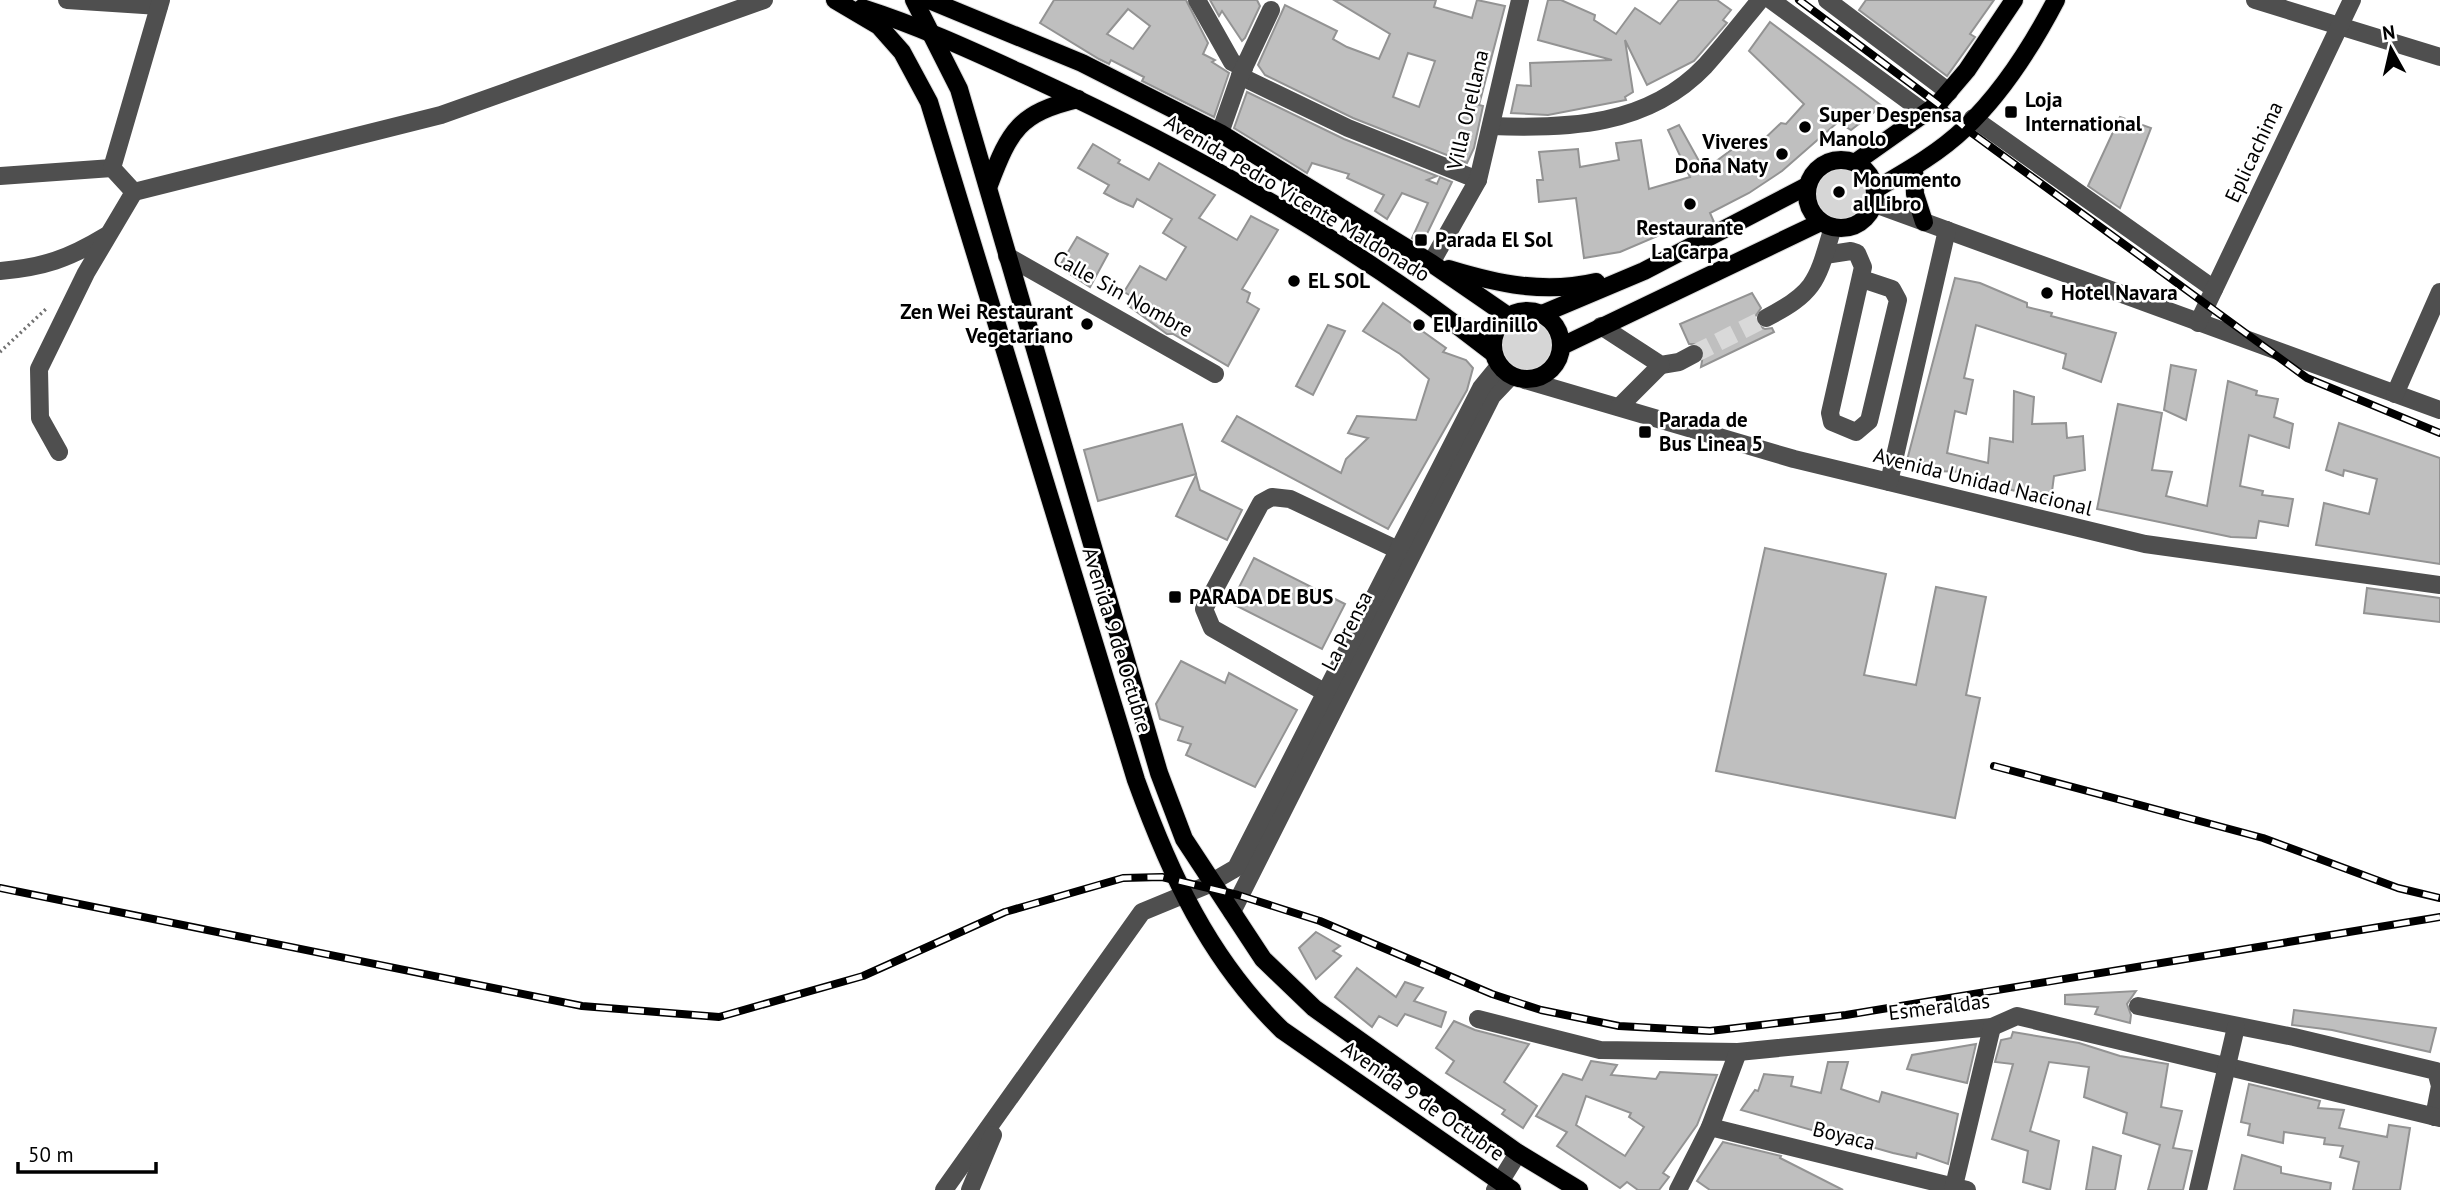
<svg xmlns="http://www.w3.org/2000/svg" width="2440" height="1190" viewBox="0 0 2440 1190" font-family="'PT Sans',sans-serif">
	<rect width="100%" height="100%" fill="#fff"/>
	<g fill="#d6d6d6">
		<circle cx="1840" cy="194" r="29"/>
		<circle cx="1526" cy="344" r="28"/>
	</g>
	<g fill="#bfbfbf" stroke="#939393" stroke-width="2" fill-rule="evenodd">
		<path d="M1054,0H1186L1208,43L1203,54L1215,60L1212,62L1229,73L1214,117L1142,81L1144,77L1111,60L1109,64L1099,59L1040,23ZM1128,9L1150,26L1133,49L1107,34Z"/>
		<path d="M1210,0H1257L1260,6L1245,38L1242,41L1222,11L1219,16Z"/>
		<path d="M1334,0H1436L1434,7L1472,18L1477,0L1505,6L1479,105L1483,106L1474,148L1467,163L1353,118L1265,75L1258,65L1285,5L1337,31L1333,39L1347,47L1379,59L1390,34ZM1408,53L1435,61L1419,107L1393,97Z"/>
		<path d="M1548,0H1561L1595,15L1594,20L1616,34L1635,8L1660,24L1679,0H1717L1731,10L1723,20L1727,23L1694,61L1647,85L1625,40L1633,92L1625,97L1626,100L1548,115L1511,113L1517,85L1531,86L1530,63L1612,60L1538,40Z"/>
		<path d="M1866,0H1994L1970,34L1975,37L1947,76L1859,10Z"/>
		<path d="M1770,22L1882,106L1851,130L1838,122L1782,171L1749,193L1710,213L1714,222L1705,226L1687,235L1683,225L1620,252L1584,258L1576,198L1539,202L1537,180H1543L1539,152L1578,149L1580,167L1619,160L1616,143L1641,140L1649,189L1690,177L1668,130L1679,125L1704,170L1749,137L1758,145L1781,123L1786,124L1804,104L1749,51Z"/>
		<path d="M1247,92L1344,139L1437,176L1427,180L1437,184L1440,177L1452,182L1422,244L1412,238L1428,203L1402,193L1387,219L1375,211L1384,195L1347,178L1349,174L1312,163L1307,173L1234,128Z"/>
		<path d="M2120,117L2151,128L2120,208L2088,186Z"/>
		<path d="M1093,144L1120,160L1118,163L1149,180L1159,163L1215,195L1199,218L1237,240L1251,216L1278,230L1242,289L1250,293L1247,302L1259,309L1228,366L1173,334H1167L1126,304L1131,296L1124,292L1140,266L1166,280L1186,247L1163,233L1172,219L1137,199L1133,207L1119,201L1104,193L1109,185L1078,168Z"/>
		<path d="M1077,237L1108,254L1090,287L1059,267Z"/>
		<path d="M1955,278L1980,283L2027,303V307L2052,313L2051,316L2116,333L2101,382L2063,368L2066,354L1976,325L1964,378L1973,380L1966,414L1955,411L1947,453L1988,463L1990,438L2013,442L2014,391L2034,397L2032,424L2066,423L2067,438L2083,436L2085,470L2054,476L2051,499L1985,484L1986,481L1964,476L1965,472L1933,471L1906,464Z"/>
		<path d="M1752,293L1761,308L1755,317L1756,324L1765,329L1772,328L1774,332L1701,367L1704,349L1699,344H1689L1680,324Z"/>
		<path d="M1383,303L1446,348L1443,352L1466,360L1473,368L1467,390L1388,529L1222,441L1237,416L1341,473L1346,459L1368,438L1348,433L1357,416L1416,420L1429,379L1400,354L1363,331Z"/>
		<path d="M1328,325L1345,331L1313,395L1296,386Z"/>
		<path d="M2171,365L2196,370L2186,420L2164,410Z"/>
		<path d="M2228,381L2257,391L2256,395L2278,399L2274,417L2293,424L2289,448L2249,435L2240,486L2263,491L2262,495L2293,499L2288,526L2259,521L2256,538L2231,537L2097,509L2118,404L2162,413L2152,470L2172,472L2166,496L2207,506Z"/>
		<path d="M2339,423L2440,458V564L2316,545L2324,503L2369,514L2377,479L2344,470L2343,476L2326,470Z"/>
		<path d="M1182,424L1196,474L1098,501L1084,450Z"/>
		<path d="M1196,475L1200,490L1242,510L1227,540L1176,516Z"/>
		<path d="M1765,548L1886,574L1864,675L1916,685L1936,587L1986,597L1966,695L1980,698L1955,818L1716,771Z"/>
		<path d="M1254,558L1345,604L1322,649L1231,603Z"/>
		<path d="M2367,588L2440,598V622L2364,613Z"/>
		<path d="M1181,661L1225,683L1229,673L1297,710L1255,787L1186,755L1191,744L1178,740L1183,727L1160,719L1156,704Z"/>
		<path d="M1316,932L1340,946L1333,951L1341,956L1316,979L1299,948Z"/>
		<path d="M1357,968L1396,997L1405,982L1423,988L1414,1001L1446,1012L1441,1027L1405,1014L1397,1026L1379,1016L1372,1027L1335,997Z"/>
		<path d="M2136,991L2127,1004L2131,1015L2130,1023L2095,1014L2098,1007L2065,1004V995Z"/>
		<path d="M2294,1010L2436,1028L2430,1052L2332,1030L2292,1025Z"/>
		<path d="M1454,1021L1475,1030L1529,1044L1504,1082L1537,1106L1523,1128L1502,1114L1505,1110L1446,1073L1454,1061L1436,1048Z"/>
		<path d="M2013,1032L2079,1043L2120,1056L2168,1064L2161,1107L2182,1111L2173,1148L2192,1151L2183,1190H2148L2160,1145L2123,1133L2127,1113L2084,1097L2089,1067L2049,1062L2030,1131L2059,1141L2050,1190L2023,1182L2028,1151L1992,1139L2013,1064L1995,1062L2001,1040L2011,1038Z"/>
		<path d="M1976,1044L1967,1083L1907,1069L1912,1055Z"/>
		<path d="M1591,1061L1617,1065L1611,1075L1656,1079L1660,1072L1717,1075L1697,1125L1663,1173L1669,1177L1659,1190H1638L1627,1182L1620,1188L1557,1146L1567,1132L1536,1116L1563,1074L1582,1080ZM1586,1096L1631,1113L1629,1117L1644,1127L1625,1156L1576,1125Z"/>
		<path d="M1828,1062H1848L1841,1089L1879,1102L1882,1092L1958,1114L1948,1164L1917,1153L1916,1158L1893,1153L1741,1110L1755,1090L1758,1091L1764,1074L1793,1077L1791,1086L1821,1093Z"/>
		<path d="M2249,1084L2320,1101L2318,1108L2344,1110L2339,1128L2387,1137L2389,1125L2410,1128L2400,1190H2353L2359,1162L2340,1157L2343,1146L2324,1144L2325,1138L2284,1132L2283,1143L2248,1135L2250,1124L2241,1122Z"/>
		<path d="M1723,1142L1781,1156L1780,1158L1843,1190H1710L1697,1181Z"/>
		<path d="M2093,1147L2121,1156L2115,1190H2086Z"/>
		<path d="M2242,1155L2281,1167V1173L2331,1183L2330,1190H2234Z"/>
	</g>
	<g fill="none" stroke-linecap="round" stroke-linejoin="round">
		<path stroke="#d9d9d9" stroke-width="18" stroke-dasharray="18 9" stroke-linecap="butt" d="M1694,354L1766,318"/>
		<g stroke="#dbdbdb" stroke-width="20">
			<g id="major">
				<path d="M835,0L879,26L902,52L929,102L1136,780C1170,874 1209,959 1282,1030L1512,1190"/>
				<path d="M914,0L959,89L1159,773L1184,839L1263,959L1314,1008L1518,1153L1579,1190"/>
				<path d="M929,0L1082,63L1220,133L1431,263L1508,316"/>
				<path d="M862,8C922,27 977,53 1034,79C1193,152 1356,245 1493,353"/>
				<circle cx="1841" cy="194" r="34"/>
				<path d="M1856,162L1938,104L1967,70L2014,0"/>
				<path d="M1914,167L1915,194L1924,222"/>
				<path d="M989,185C1010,130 1019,113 1078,99"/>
				<path d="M1876,189C1907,171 1939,153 1965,128C2002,93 2033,44 2056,0"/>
				<path d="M1449,269C1498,284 1545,294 1596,282"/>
				<circle cx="1527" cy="345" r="34"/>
				<path d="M1542,314L1644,271L1807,186"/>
				<path d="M1562,346L1821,222"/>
			</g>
		</g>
		<path stroke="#717171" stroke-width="3.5" stroke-dasharray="2 3.5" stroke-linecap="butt" d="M0,352L47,308"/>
		<g stroke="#4f4f4f" stroke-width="18">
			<path d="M67,0L159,6"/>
			<path d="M1197,0L1232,62L1244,68"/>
			<path d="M1771,0L1925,113"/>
			<path d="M1827,0L1949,92"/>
			<path d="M2255,0L2440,57"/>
			<path d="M1240,76L1348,128L1478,180"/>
			<path d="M1973,118L2214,289"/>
			<path d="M1491,126C1568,129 1648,126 1705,66C1724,45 1742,22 1760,0"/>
			<path d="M1220,133L1240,76L1271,10"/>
			<path d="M0,176L112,168"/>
			<path d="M134,192L441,115L764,0"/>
			<path d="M1875,204L2440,410"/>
			<path d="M1825,255L1851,251L1857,253L1863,267L1830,413L1832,422L1856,432L1869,421L1898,300L1892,289L1862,279"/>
			<path d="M1007,256L1215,374"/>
			<path d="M1431,263L1478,180L1520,0"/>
			<path d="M0,271C44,267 68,259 106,236"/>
			<path d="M1766,318C1817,292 1817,280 1833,227"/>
			<path d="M2198,323L2352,0"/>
			<path d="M1601,326L1661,365L1679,362L1694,354"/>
			<path d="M1525,380L1794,459L2145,544L2440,585"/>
			<path d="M2395,394L2440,292"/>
			<path d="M1619,407L1661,365"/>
			<path d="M59,452L40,418L39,369L86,273L134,192L112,168L161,0"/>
			<path d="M1889,482L1947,230"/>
			<path d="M1326,693L1212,628L1204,609L1261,503L1272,497L1290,499L1398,550"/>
			<path d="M1232,912L1492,396L1511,376"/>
			<path d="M2138,1006L2294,1037L2436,1071L2440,1086L2434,1117"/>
			<path d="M1478,1019L1600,1050L1738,1052L1992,1027L2017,1016L2440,1118"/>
			<path d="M1710,1127L1967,1190"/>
			<path d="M944,1190L1142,912L1205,886L1236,868L1481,388L1499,366"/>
			<path d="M970,1190L993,1135"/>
			<path d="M1495,1190L1518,1153"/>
			<path d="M1678,1190L1710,1127L1738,1052"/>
			<path d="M1953,1190L1992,1027"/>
			<path d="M2198,1190L2236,1027"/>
		</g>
		<use href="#major" stroke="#000" stroke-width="18"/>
		<g stroke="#000" stroke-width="8">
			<g id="rail">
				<path d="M1799,0L1938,104L1965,128L2307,378L2440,433"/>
				<path d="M1994,766L2263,838L2398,888L2440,898"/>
				<path d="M0,888L582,1006L719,1017L863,976L1005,912L1123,878L1162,877L1238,895L1320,921L1492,994L1541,1010L1619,1026L1710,1031L1846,1015L2440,917"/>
			</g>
		</g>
		<use href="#rail" stroke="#fff" stroke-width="5" stroke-dasharray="16" stroke-linecap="butt"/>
	</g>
	<g fill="#000" stroke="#fff" stroke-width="2.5">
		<rect x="2004" y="105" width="14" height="14" rx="3.5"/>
		<circle cx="1805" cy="127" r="7"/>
		<circle cx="1782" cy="154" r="7"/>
		<circle cx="1839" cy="192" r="7"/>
		<circle cx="1690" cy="204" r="7"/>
		<rect x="1414" y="233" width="14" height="14" rx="3.5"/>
		<circle cx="1294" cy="281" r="7"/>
		<circle cx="2047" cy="293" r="7"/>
		<circle cx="1087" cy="324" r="7"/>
		<circle cx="1419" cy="325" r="7"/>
		<rect x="1638" y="425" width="14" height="14" rx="3.5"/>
		<rect x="1168" y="590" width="14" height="14" rx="3.5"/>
	</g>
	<g text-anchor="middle" stroke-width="5" stroke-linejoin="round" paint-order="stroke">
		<g font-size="21" font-weight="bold" fill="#000" stroke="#fff" text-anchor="start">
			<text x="2025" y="107">Loja<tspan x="2025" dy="24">International</tspan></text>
			<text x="1819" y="122">Super Despensa<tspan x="1819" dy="24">Manolo</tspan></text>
			<text x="1768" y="149" text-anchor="end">Viveres<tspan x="1768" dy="24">Doña Naty</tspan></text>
			<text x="1853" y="187">Monumento<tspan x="1853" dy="24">al Libro</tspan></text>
			<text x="1690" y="235" text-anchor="middle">Restaurante<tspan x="1690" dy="24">La Carpa</tspan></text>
			<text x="1435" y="247">Parada El Sol</text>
			<text x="1308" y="288">EL SOL</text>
			<text x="2061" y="300">Hotel Navara</text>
			<text x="1073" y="319" text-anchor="end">Zen Wei Restaurant<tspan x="1073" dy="24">Vegetariano</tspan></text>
			<text x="1433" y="332">El Jardinillo</text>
			<text x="1659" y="427">Parada de<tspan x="1659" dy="24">Bus Linea 5</tspan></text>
			<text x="1189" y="604">PARADA DE BUS</text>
		</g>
		<g font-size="21" fill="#000" stroke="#fff">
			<text transform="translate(1468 110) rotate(-77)" y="7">Villa Orellana</text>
			<text transform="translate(2254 152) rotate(-65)" y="7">Eplicachima</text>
			<text transform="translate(1297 198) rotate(31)" y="7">Avenida Pedro Vicente Maldonado</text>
			<text transform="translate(1123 294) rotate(29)" y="7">Calle Sin Nombre</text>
			<text transform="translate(1983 482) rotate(14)" y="7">Avenida Unidad Nacional</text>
			<text transform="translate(1347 631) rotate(-63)" y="7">La Prensa</text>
			<text transform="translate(1117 640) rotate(73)" y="7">Avenida 9 de Octubre</text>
			<text transform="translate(1939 1007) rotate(-7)" y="7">Esmeraldas</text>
			<text transform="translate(1423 1101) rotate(35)" y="7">Avenida 9 de Octubre</text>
			<text transform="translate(1844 1136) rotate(14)" y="7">Boyaca</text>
		</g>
	</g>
	<g transform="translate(2391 49) rotate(352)" stroke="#ffffff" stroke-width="5" paint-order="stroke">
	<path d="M0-5L12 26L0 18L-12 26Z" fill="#000000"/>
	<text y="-10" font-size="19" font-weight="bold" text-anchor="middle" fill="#000000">N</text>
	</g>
	<path d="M18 1162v10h138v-10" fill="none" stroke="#000000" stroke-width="3.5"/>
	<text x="28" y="1162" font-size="21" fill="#000000" stroke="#ffffff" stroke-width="5" paint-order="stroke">50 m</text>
</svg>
